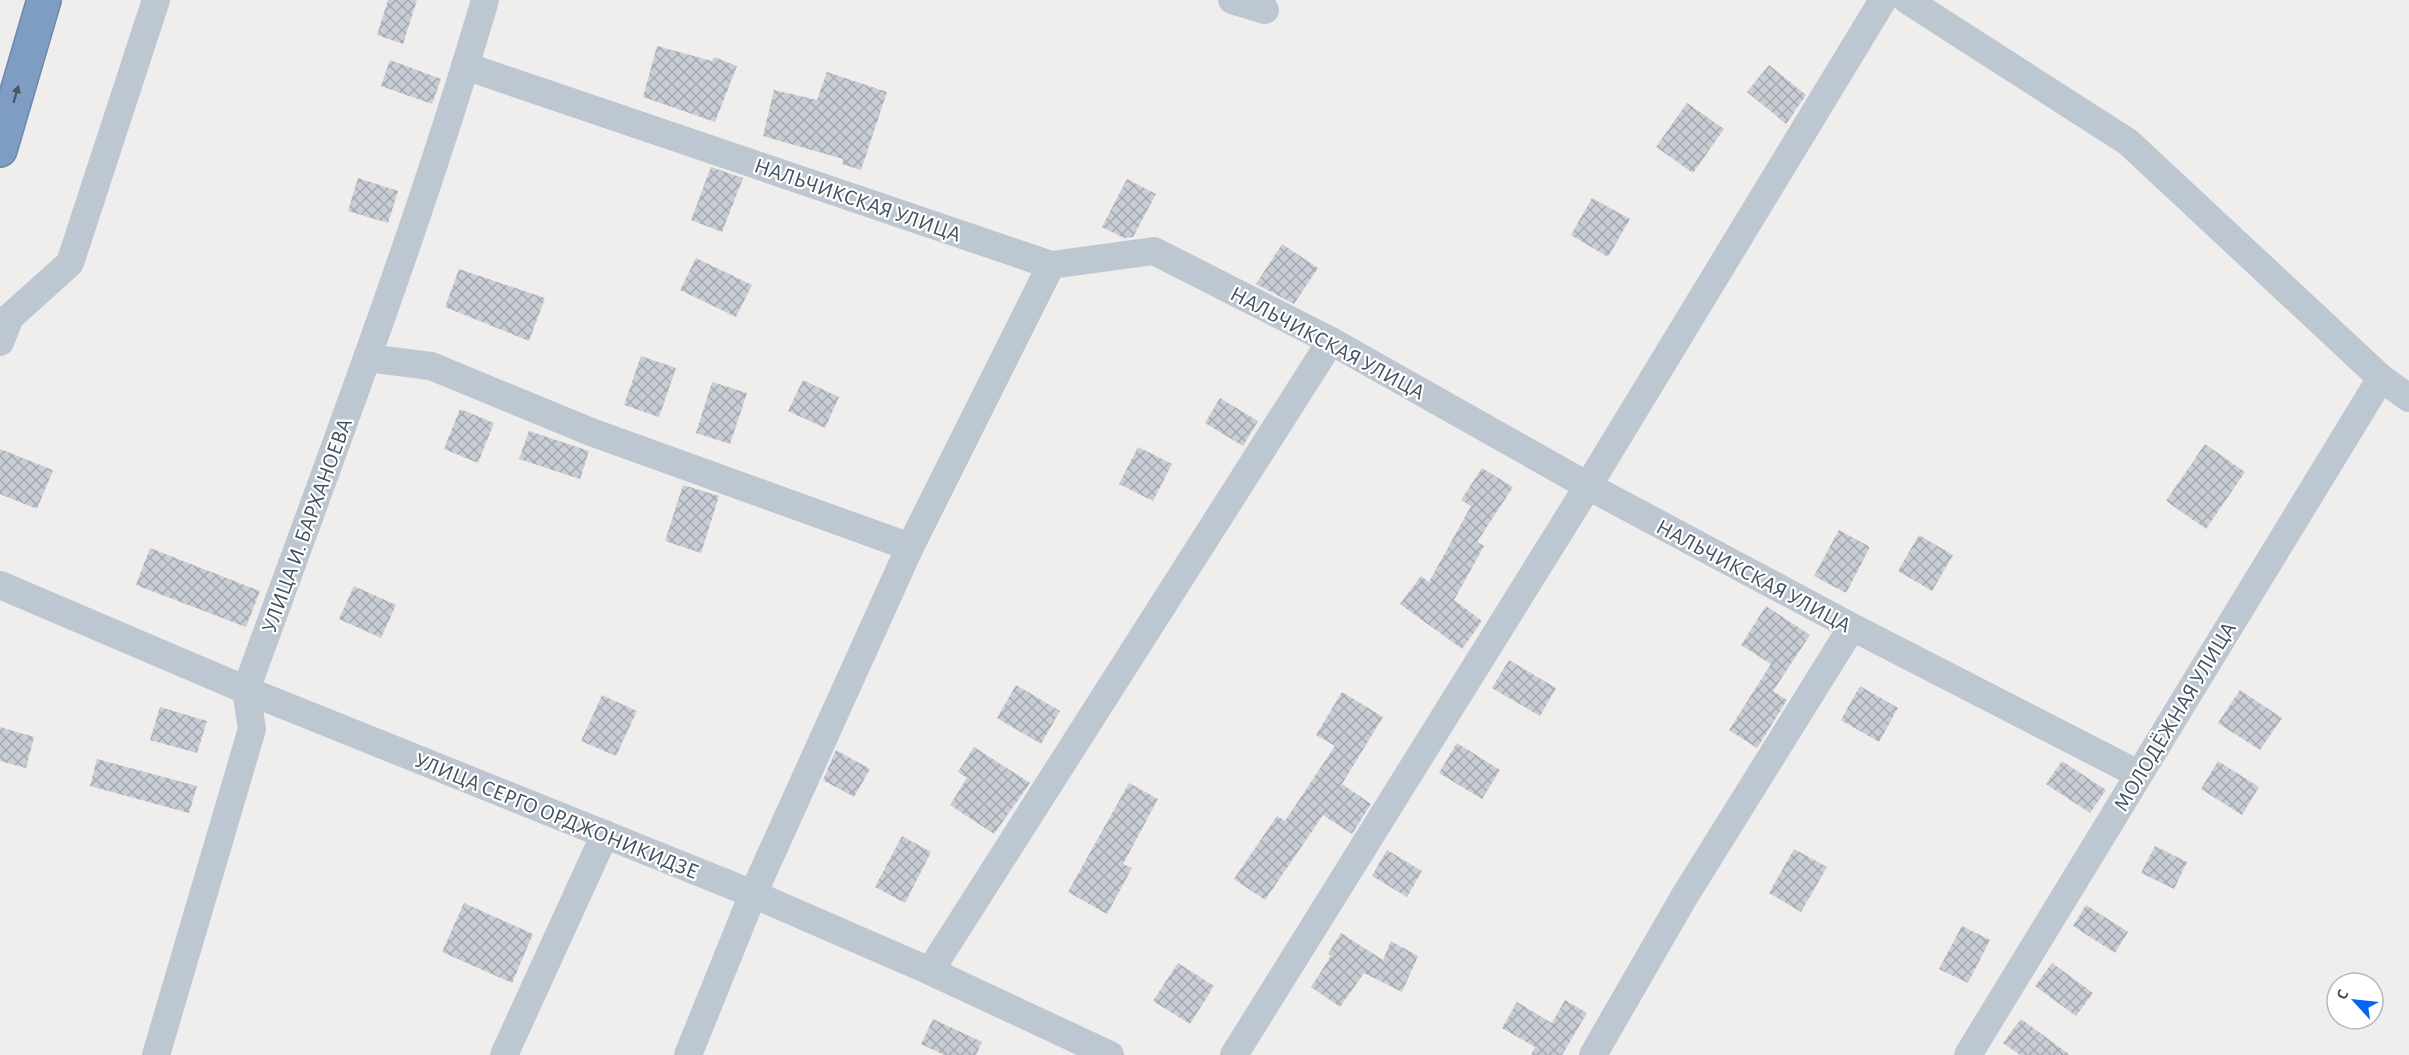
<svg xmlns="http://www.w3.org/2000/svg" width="2409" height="1055" viewBox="0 0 2409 1055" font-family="'Alegreya Sans',sans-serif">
	<defs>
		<pattern id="building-cross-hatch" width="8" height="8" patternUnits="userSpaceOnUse" patternTransform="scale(1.5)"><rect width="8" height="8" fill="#c8ccd4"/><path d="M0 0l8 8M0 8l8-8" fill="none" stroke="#a4a8af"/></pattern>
	</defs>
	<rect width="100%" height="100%" fill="#f0eded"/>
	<g fill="url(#building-cross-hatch)">
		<path d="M388,0H417L403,44L377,35Z"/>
		<path d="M657,46L712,61L714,57L737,66L715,122L643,97Z"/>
		<path d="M390,60L441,79L432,104L381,86Z"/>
		<path d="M1769,65L1806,95L1786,124L1747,92Z"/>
		<path d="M827,72L887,92L861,170L842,164L843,159L763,136L774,90L817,100Z"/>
		<path d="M1687,103L1724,129L1693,173L1656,147Z"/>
		<path d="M711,167L743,178L722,232L691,220Z"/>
		<path d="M358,178L398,191L388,223L348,211Z"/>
		<path d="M1127,179L1156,194L1133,237L1124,238L1102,227Z"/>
		<path d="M1592,198L1630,219L1608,257L1571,235Z"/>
		<path d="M1282,244L1318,268L1294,304L1256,284Z"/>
		<path d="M696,258L752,285L736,317L680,290Z"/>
		<path d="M459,269L545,298L529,341L445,307Z"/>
		<path d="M641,356L676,368L659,417L624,405Z"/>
		<path d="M803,380L839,397L825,428L788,411Z"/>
		<path d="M712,382L747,393L730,444L696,433Z"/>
		<path d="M1220,398L1258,421L1243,446L1205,423Z"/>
		<path d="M460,409L494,423L478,463L444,449Z"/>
		<path d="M529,431L589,451L580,479L519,459Z"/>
		<path d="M2205,444L2245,472L2206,529L2166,501Z"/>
		<path d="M1138,447L1172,464L1153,501L1119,484Z"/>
		<path d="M0,449L53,470L37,509L0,494Z"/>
		<path d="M1482,468L1513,487L1477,542L1484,546L1454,600L1482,621L1462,649L1400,604L1421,576L1429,582L1471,506L1461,500Z"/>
		<path d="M683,485L719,496L701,553L665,541Z"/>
		<path d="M1839,530L1870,547L1846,593L1814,576Z"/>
		<path d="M1919,535L1953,555L1932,591L1898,571Z"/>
		<path d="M150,548L260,591L246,627L136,585Z"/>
		<path d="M354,586L396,605L381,638L339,619Z"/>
		<path d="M1766,606L1810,635L1773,691L1787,700L1757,748L1729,730L1771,664L1741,645Z"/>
		<path d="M1509,660L1556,688L1540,716L1492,688Z"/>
		<path d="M1016,685L1060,711L1041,744L997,718Z"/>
		<path d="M1860,686L1898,708L1879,742L1841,720Z"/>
		<path d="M2240,690L2282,718L2260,750L2218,723Z"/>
		<path d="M1342,692L1383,717L1342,784L1371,804L1352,834L1323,815L1265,900L1234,879L1277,816L1285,821L1335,746L1316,735Z"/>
		<path d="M602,695L637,711L616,756L581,741Z"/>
		<path d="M160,707L207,721L197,753L150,740Z"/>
		<path d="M0,727L34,737L26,768L0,761Z"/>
		<path d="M1457,743L1500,770L1482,799L1439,773Z"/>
		<path d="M974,747L1030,783L994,834L950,805L967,778L958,772Z"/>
		<path d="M836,750L870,769L854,797L823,780Z"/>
		<path d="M97,759L197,786L189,813L90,786Z"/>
		<path d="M2062,761L2106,790L2090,813L2046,784Z"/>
		<path d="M2218,761L2259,787L2242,815L2201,789Z"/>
		<path d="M1129,783L1158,799L1123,864L1132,868L1107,914L1068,892Z"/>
		<path d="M902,836L931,852L905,903L875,887Z"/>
		<path d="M2155,846L2187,862L2174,889L2141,873Z"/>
		<path d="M1794,849L1827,867L1801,912L1769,893Z"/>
		<path d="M1387,850L1422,871L1407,897L1372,876Z"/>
		<path d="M464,903L533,934L512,983L442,952Z"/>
		<path d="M2086,905L2128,932L2115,953L2073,926Z"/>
		<path d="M1962,926L1990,940L1968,983L1939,969Z"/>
		<path d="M1341,933L1383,960L1391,941L1418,956L1402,992L1364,973L1340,1007L1311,987L1331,956L1328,954Z"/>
		<path d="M1178,963L1214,986L1190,1024L1153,1001Z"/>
		<path d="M2052,963L2093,993L2076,1016L2035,986Z"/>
		<path d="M1565,1000L1587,1013L1562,1055H1531L1535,1047L1502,1028L1517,1002L1552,1023Z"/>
		<path d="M933,1019L982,1042L976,1055H944L921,1044Z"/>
		<path d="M2021,1019L2070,1055H2020L2003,1043Z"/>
	</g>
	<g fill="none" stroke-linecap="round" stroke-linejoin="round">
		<g stroke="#6a88ae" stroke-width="36">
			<path id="highway" d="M0,150L44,0"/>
		</g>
		<g stroke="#bcc7d1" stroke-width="28">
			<path d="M1232,0L1265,10"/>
			<path d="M1907,0L2128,142L2381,378L2409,398"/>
			<path d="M465,66L1051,265L1154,251L1331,341L1588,486L1852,627L2138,774"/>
			<path d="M0,342L10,317L70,263L156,0"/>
			<path d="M367,358L431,366L591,432L910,547"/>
			<path d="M0,585L246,690L753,894L930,971L1110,1055"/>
			<path d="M930,971L1331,341"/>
			<path d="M156,1055L252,729L246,690C329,461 417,233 485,0"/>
			<path d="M504,1055L605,834"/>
			<path d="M688,1055L753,894L910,547L1051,265"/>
			<path d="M1234,1055L1588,486L1883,0"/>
			<path d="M1593,1055L1684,897L1852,627"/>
			<path d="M1968,1055L2381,378"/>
		</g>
		<use href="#highway" stroke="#7f9dc2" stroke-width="33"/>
	</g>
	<defs><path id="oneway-solid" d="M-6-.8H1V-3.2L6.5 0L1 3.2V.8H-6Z" transform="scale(1.5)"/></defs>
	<use fill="#495867" href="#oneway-solid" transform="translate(16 94) rotate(-74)"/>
	<g text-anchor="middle" stroke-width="4.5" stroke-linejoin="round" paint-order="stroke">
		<g font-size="22" fill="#43505d" stroke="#fff">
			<text transform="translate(858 199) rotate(19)" y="8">НАЛЬЧИКСКАЯ УЛИЦА</text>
			<text transform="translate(1328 342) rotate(28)" y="8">НАЛЬЧИКСКАЯ УЛИЦА</text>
			<text transform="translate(306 525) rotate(-70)" y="8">УЛИЦА И. БАРХАНОЕВА</text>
			<text transform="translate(1754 575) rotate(28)" y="8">НАЛЬЧИКСКАЯ УЛИЦА</text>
			<text transform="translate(2174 716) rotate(-59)" y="8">МОЛОДЁЖНАЯ УЛИЦА</text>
			<text transform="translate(557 815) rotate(22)" y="8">УЛИЦА СЕРГО ОРДЖОНИКИДЗЕ</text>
		</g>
	</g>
	<g transform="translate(2355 1001) rotate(297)"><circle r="28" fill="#ffffff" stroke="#b4b9be" stroke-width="1.5"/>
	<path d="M0-4.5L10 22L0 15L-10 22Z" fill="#0464f3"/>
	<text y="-9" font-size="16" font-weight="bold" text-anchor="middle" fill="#43505d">С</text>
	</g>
</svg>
